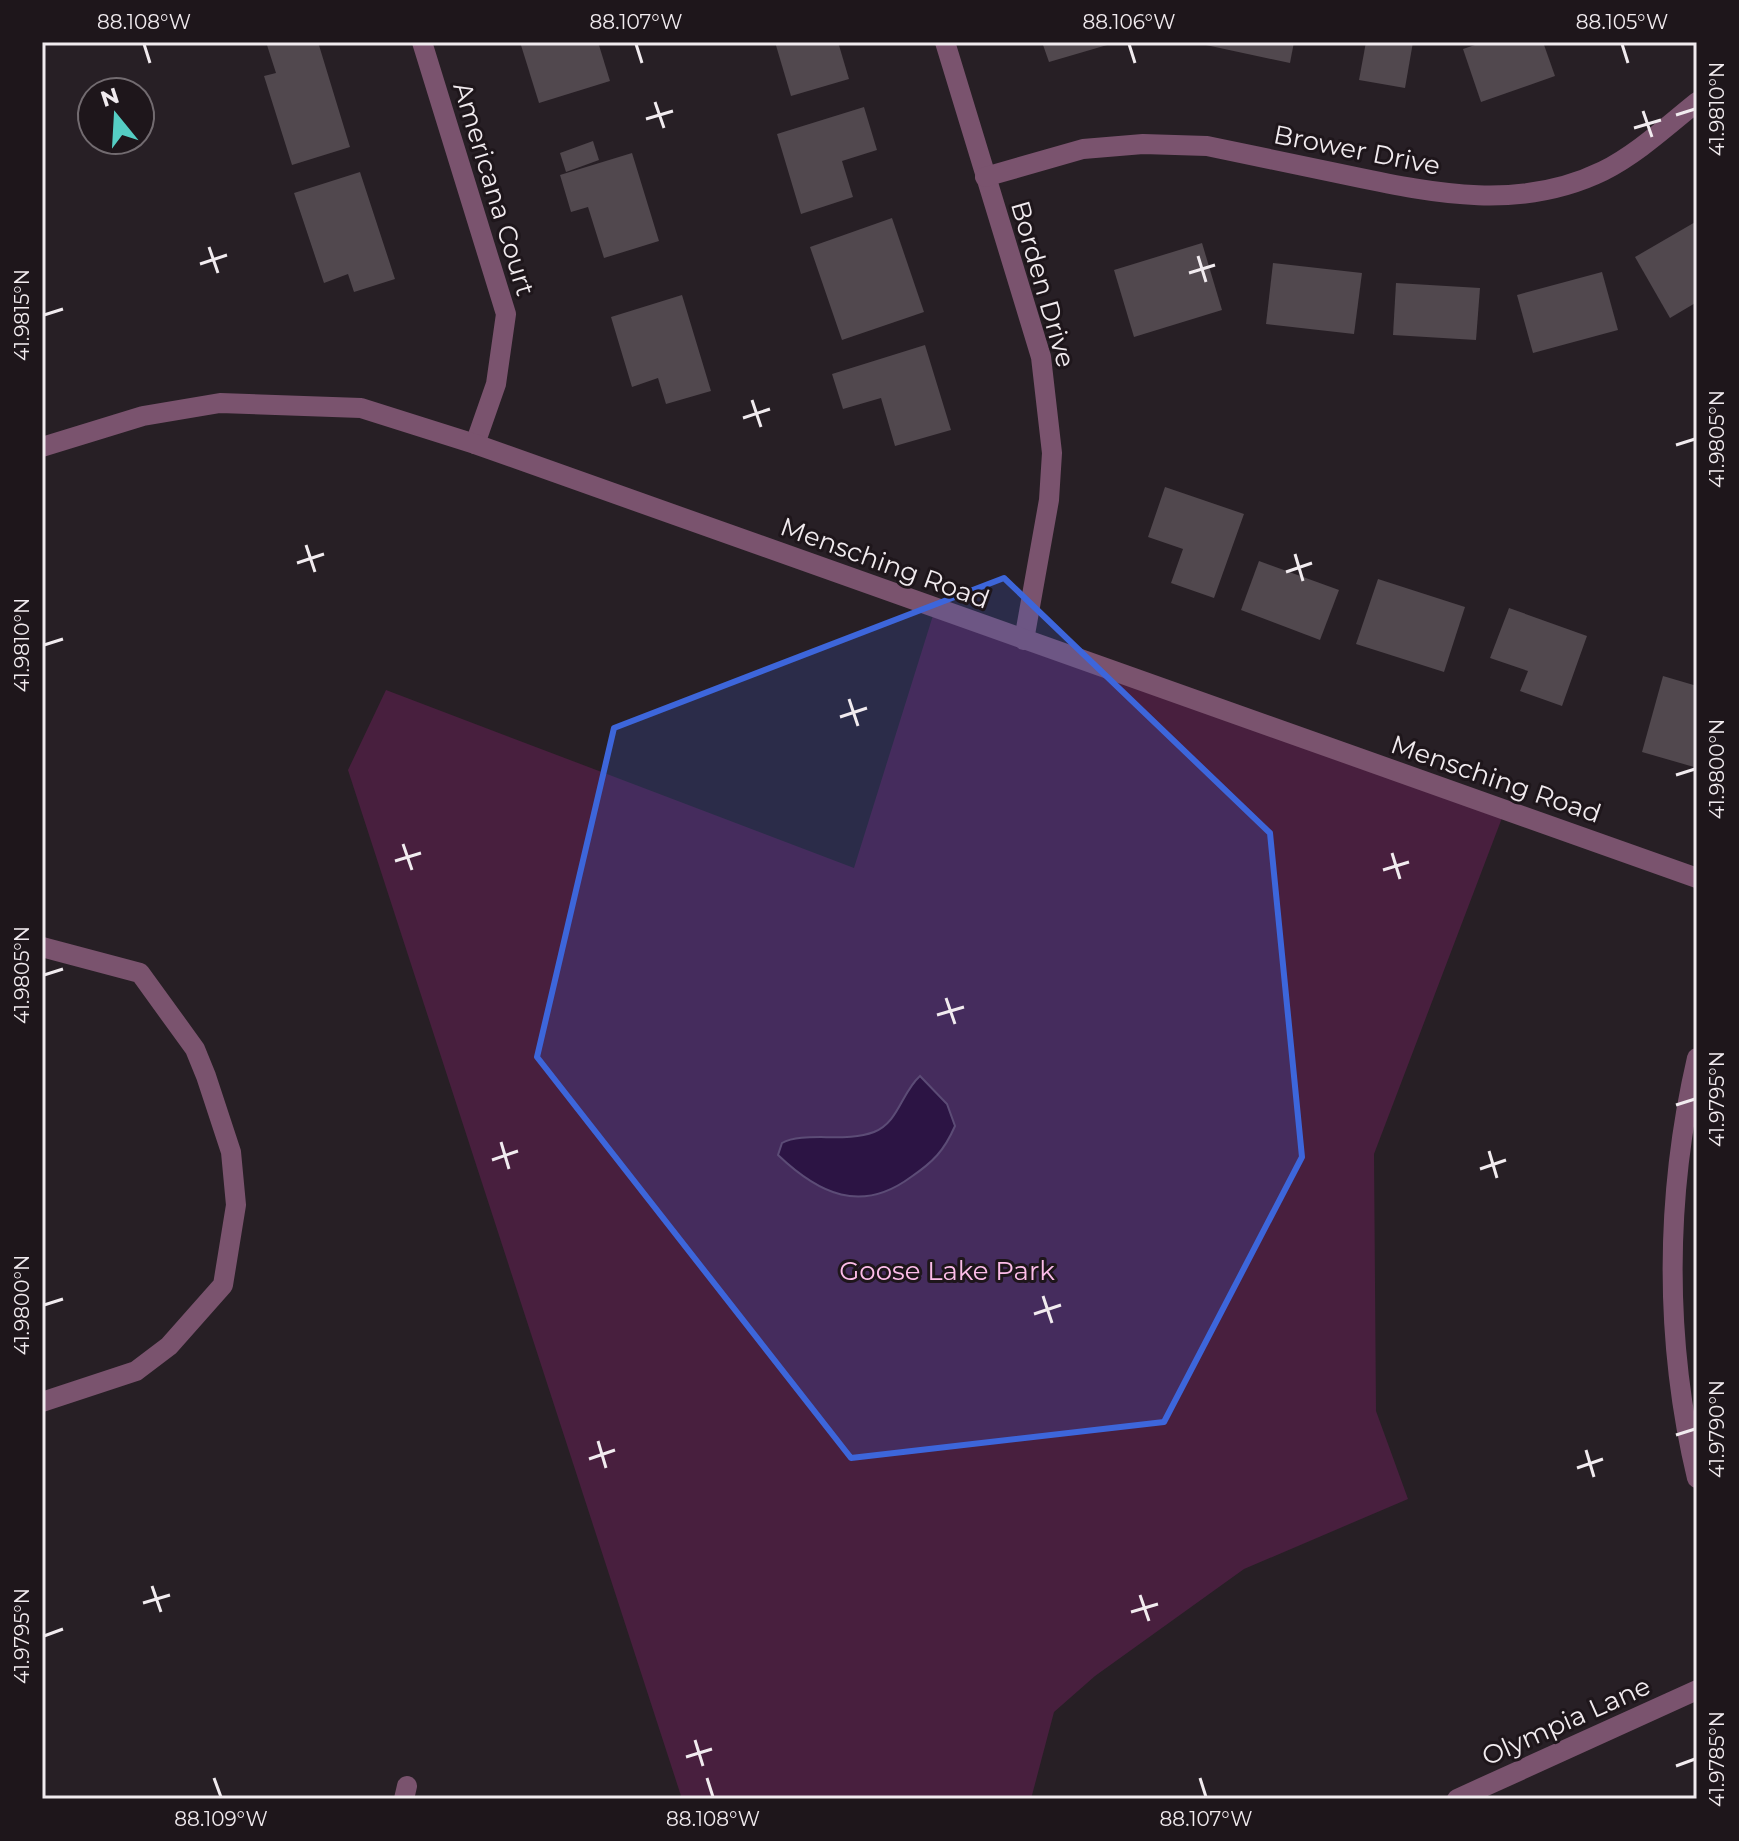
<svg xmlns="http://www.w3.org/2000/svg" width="1739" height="1841" viewBox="0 0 1739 1841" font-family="Montserrat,sans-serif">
	<rect width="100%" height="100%" fill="#271f25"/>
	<path fill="#481f3e" d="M935,609L1505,810L1374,1154L1376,1411L1408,1499L1244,1569L1095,1676L1054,1712L1031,1799H682L348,770L386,690L854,868Z"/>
	<path fill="#28001f" stroke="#64465d" stroke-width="2" d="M920,1076L947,1104L955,1126C944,1151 933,1162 911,1177C861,1214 819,1194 778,1155L782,1143C803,1131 845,1143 874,1132C899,1122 901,1093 920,1076Z"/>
	<g fill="#51484e">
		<path d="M266,42H318L350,147L292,165L264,76L276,73Z"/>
		<path d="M520,42H598L610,81L539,103Z"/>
		<path d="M775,42H838L849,79L791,96Z"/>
		<path d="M1042,42H1114V43L1049,62Z"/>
		<path d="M1192,42H1294L1290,63Z"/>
		<path d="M1366,42H1413L1405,88L1359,80Z"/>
		<path d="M1484,42H1543L1555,76L1481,102L1463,49Z"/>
		<path d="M864,107L877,150L842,161L853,197L801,214L777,134Z"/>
		<path d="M593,141L599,160L566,172L560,153Z"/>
		<path d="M632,153L659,241L604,258L588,207L571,212L560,175Z"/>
		<path d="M360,172L395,279L354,292L348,274L324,283L294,193Z"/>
		<path d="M892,218L924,312L842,340L810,247Z"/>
		<path d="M1697,221V302L1670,318L1635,257Z"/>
		<path d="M1202,243L1222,310L1134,337L1114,270Z"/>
		<path d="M1273,263L1362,273L1354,334L1266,324Z"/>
		<path d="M1602,272L1618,330L1533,353L1517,295Z"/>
		<path d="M1396,283L1480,288L1476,340L1393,335Z"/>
		<path d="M682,295L711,391L666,404L658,378L632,387L611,317Z"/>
		<path d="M925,345L951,430L895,446L881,398L843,409L832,374Z"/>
		<path d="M1165,487L1244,514L1214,598L1171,583L1183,549L1148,537Z"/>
		<path d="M1259,561L1339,590L1320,640L1241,610Z"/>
		<path d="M1378,579L1465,607L1444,672L1356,644Z"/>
		<path d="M1509,608L1587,636L1562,706L1520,691L1528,671L1490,658Z"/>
		<path d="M1663,676L1697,686L1694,767L1642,752Z"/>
	</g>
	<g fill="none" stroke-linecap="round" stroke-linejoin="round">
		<g stroke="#7a536e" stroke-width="20">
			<path d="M422,42L506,314L496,384L475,444"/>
			<path d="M945,42L1041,357L1052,453L1049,500L1024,640"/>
			<path d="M985,177L1083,149L1143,144L1207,146C1255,156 1303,166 1351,176C1436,194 1521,211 1603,171C1637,154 1667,126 1697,102"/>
			<path d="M42,947L140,973L195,1049L206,1076L231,1152L236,1205L223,1285L169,1346L136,1371L42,1402"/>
			<path d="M1697,1058C1665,1196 1664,1340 1697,1478"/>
			<path d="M404,1799L407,1786"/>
			<path d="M1457,1799L1697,1690"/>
		</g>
		<path stroke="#7a536e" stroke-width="20" d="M42,447L143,416L220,403L361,408L475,444L1697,878"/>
	</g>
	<path fill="#3d66db" fill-opacity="0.2" stroke="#3d66db" stroke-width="6" stroke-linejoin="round" d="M1004,578L1270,833L1302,1157L1164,1422L851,1458L537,1057L614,728Z"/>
	<path fill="none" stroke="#f1ebef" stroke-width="3" d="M144,44L150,63M636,44L642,63M1129,44L1135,63M1622,44L1628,63M655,102L664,128M1643,111L1652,137M1676,115L1695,109M646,119L673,111M1634,128L1661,120M209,247L218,273M1198,256L1206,282M200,264L227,255M1189,273L1215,265M44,315L63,309M752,400L761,427M743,418L770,409M1676,445L1695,439M306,545L315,572M1295,554L1303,581M297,563L324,554M1286,572L1312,563M44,645L63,639M849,699L858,726M840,717L867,708M1676,775L1695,769M403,844L412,870M1392,853L1400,879M395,861L421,853M1383,870L1409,862M44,975L63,969M946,998L955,1024M937,1015L964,1007M1676,1105L1695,1099M501,1142L509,1169M1489,1151L1497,1178M492,1160L518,1151M1480,1169L1506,1160M1043,1296L1052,1323M44,1305L63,1299M1034,1314L1061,1305M1676,1435L1695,1429M598,1441L606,1468M1586,1450L1594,1477M589,1459L615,1450M1577,1468L1603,1459M152,1586L161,1612M1140,1595L1149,1621M143,1603L170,1595M1131,1612L1158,1604M44,1636L63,1629M695,1740L703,1766M686,1757L712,1749M1676,1766L1695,1759M214,1778L221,1797M707,1778L713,1797M1200,1778L1206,1797"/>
	<g text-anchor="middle" stroke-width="6" stroke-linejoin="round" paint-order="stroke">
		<g font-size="26" fill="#f1ebef" stroke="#1e161b">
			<text transform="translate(1357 150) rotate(11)" y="9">Brower Drive</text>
			<text transform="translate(494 189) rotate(73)" y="9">Americana Court</text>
			<text transform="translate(1043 284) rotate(74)" y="9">Borden Drive</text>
			<text transform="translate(885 563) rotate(20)" y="9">Mensching Road</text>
			<text transform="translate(1496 779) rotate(19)" y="9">Mensching Road</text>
			<text transform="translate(1566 1721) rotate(-24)" y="9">Olympia Lane</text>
		</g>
		<g font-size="26" fill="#fdbde9" stroke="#1e161b">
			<text x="947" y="1280">Goose Lake Park</text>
		</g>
	</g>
	<rect width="1739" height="1841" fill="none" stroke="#1e161b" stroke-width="88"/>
	<g transform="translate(116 116) rotate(342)"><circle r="38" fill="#1e161b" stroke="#726b70" stroke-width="2"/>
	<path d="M0-6L14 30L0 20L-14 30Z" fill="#55cec4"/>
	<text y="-12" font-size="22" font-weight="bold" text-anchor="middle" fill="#f1ebef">N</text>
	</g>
	<rect x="44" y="44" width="1651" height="1753" fill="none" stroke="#f1ebef" stroke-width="3"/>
	<g font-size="20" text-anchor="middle" fill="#f1ebef">
		<text x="144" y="29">88.108°W</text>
		<text x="636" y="29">88.107°W</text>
		<text x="1129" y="29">88.106°W</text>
		<text x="1622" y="29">88.105°W</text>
		<text transform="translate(1717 109) rotate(-90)" y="7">41.9810°N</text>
		<text transform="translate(22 315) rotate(-90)" y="7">41.9815°N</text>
		<text transform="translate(1717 439) rotate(-90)" y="7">41.9805°N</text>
		<text transform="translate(22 645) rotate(-90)" y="7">41.9810°N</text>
		<text transform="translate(1717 769) rotate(-90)" y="7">41.9800°N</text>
		<text transform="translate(22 975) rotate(-90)" y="7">41.9805°N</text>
		<text transform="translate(1717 1099) rotate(-90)" y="7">41.9795°N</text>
		<text transform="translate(22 1305) rotate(-90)" y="7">41.9800°N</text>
		<text transform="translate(1717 1429) rotate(-90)" y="7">41.9790°N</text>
		<text transform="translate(22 1636) rotate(-90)" y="7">41.9795°N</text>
		<text transform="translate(1717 1759) rotate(-90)" y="7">41.9785°N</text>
		<text x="221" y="1826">88.109°W</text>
		<text x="713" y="1826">88.108°W</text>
		<text x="1206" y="1826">88.107°W</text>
	</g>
</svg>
